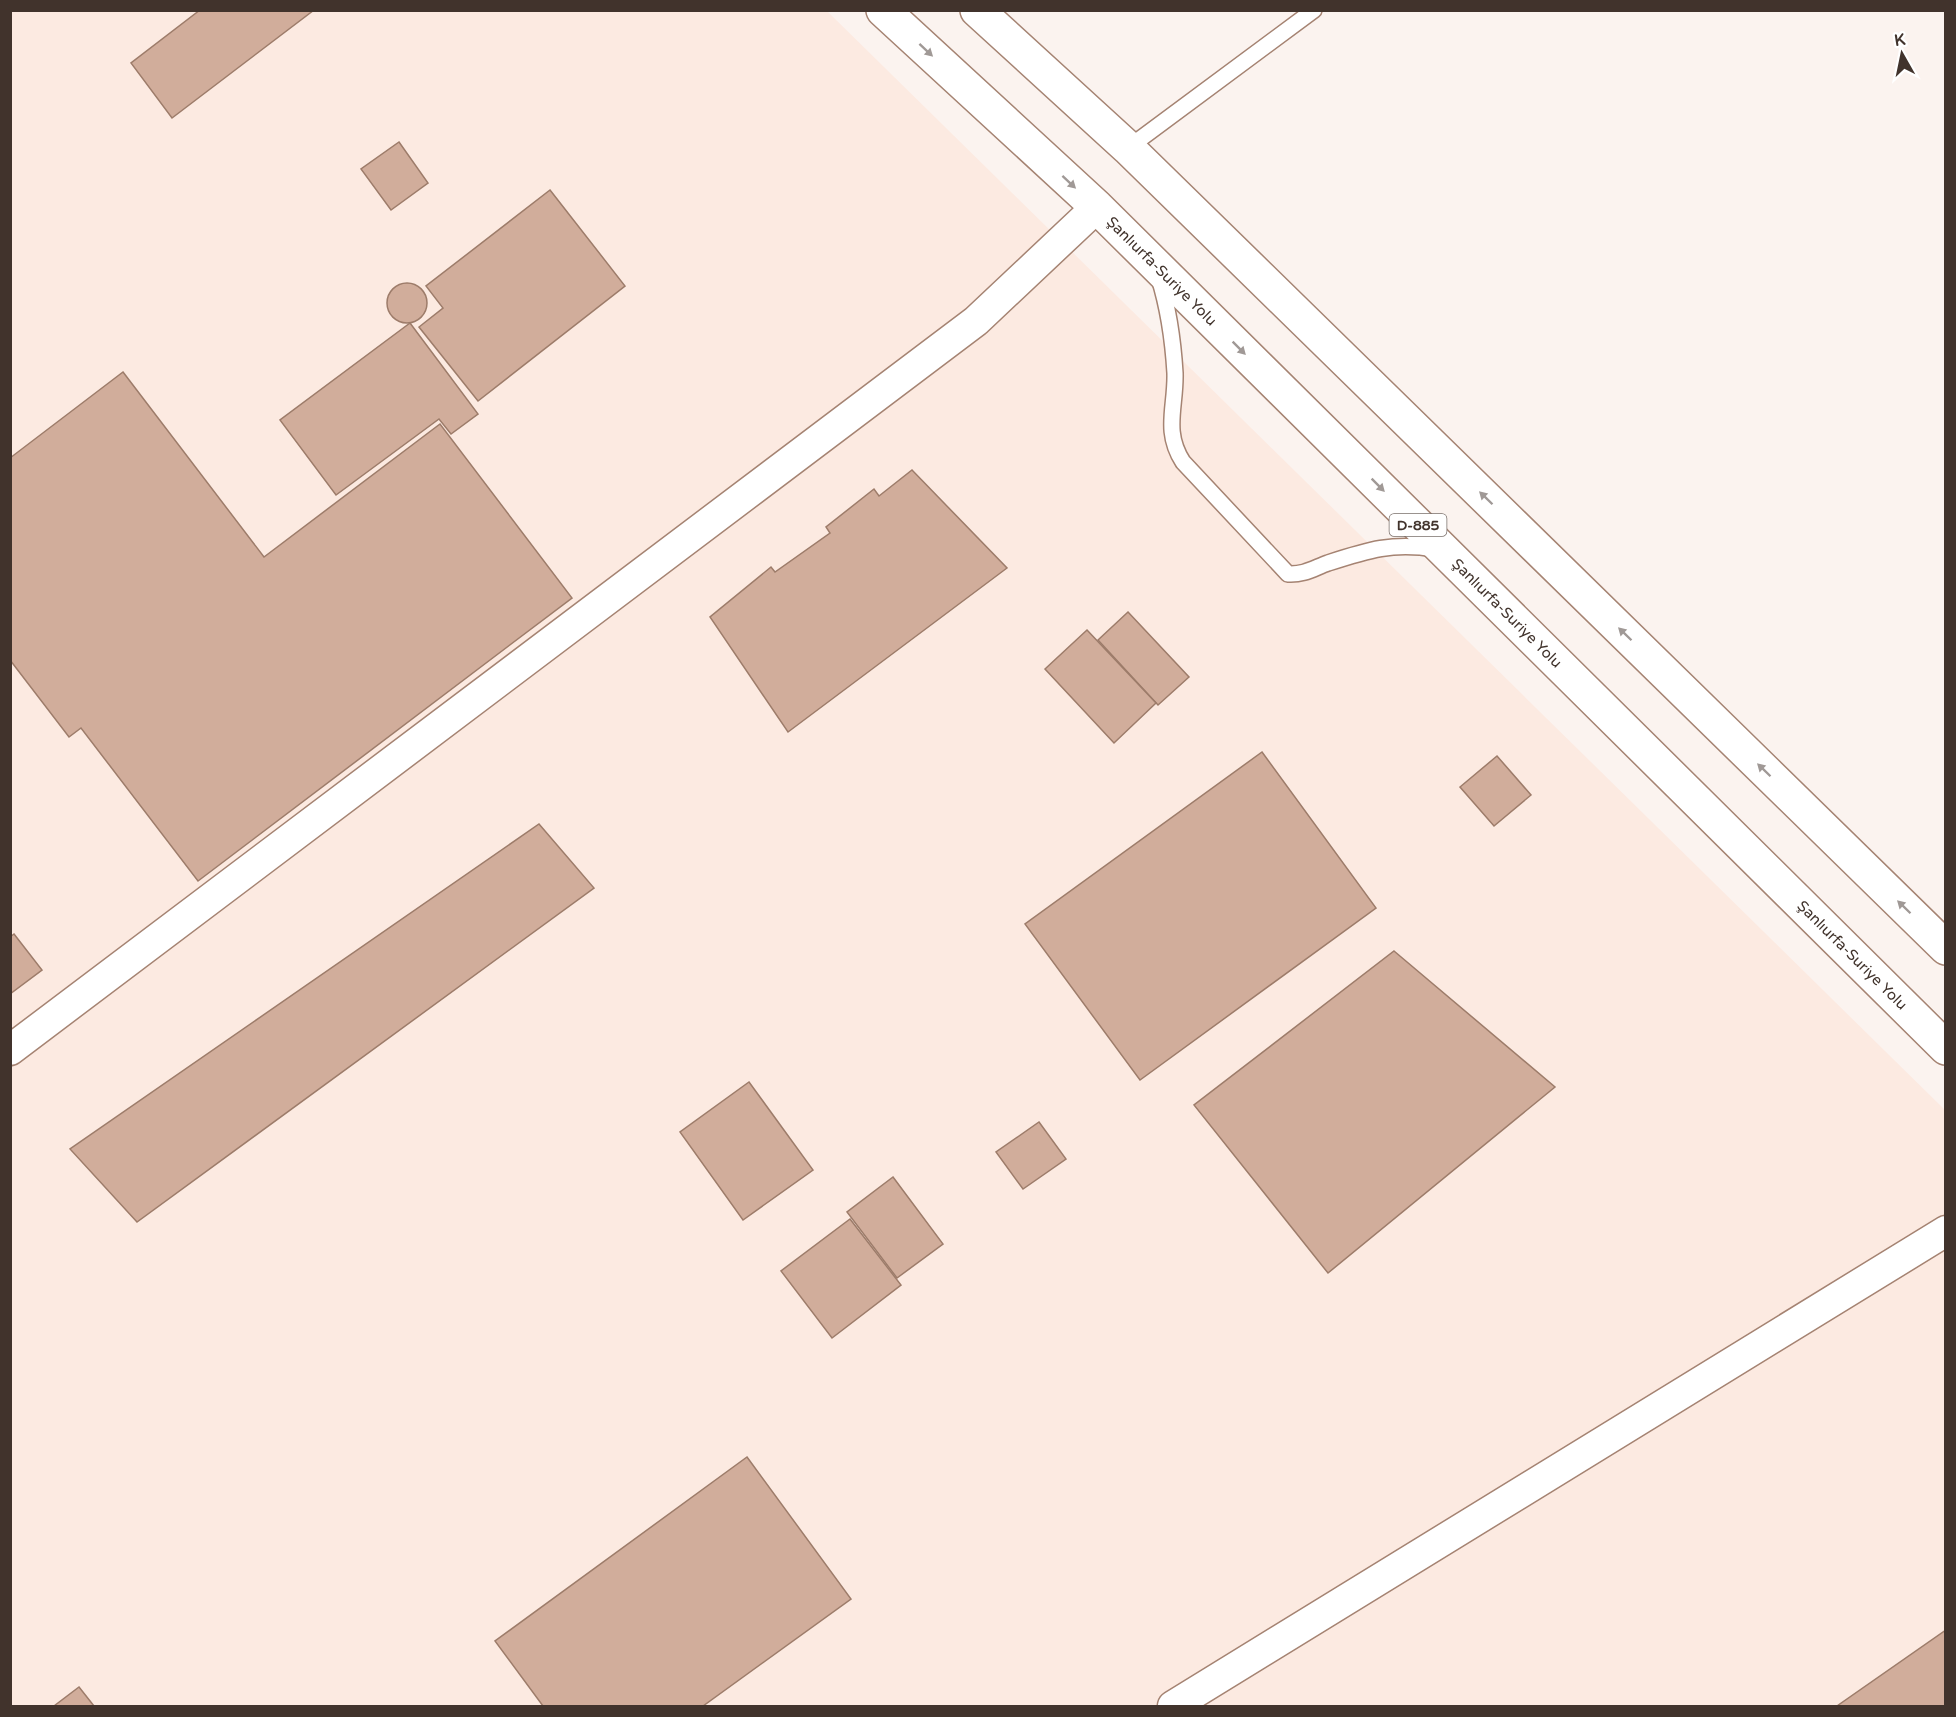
<svg xmlns="http://www.w3.org/2000/svg" width="1956" height="1717" viewBox="0 0 1956 1717" font-family="'Varela Round',sans-serif">
	<rect width="100%" height="100%" fill="#fbf3ef"/>
	<path fill="#fceae1" d="M11,11H827L1945,1110V1706H11Z"/>
	<g fill="#d1ad9b" stroke="#9d7c6a" stroke-width="1.5">
		<path d="M200,10H314L172,118L131,63Z"/>
		<path d="M399,142L428,183L391,210L361,169Z"/>
		<path d="M550,190L625,286L478,401L419,327L443,308L426,286Z"/>
		<circle cx="407" cy="303" r="20"/>
		<path d="M410,323L478,414L451,434L439,419L336,495L280,420Z"/>
		<path d="M123,372L264,557L440,424L572,598L198,881L81,728L69,737L10,660V458Z"/>
		<path d="M912,470L1007,568L788,732L710,617L771,567L775,572L830,533L826,527L874,489L879,496Z"/>
		<path d="M1128,612L1189,677L1158,705L1098,640Z"/>
		<path d="M1087,630L1156,703L1114,743L1045,669Z"/>
		<path d="M1262,752L1376,908L1140,1080L1025,924Z"/>
		<path d="M1497,756L1531,795L1494,826L1460,787Z"/>
		<path d="M539,824L594,888L137,1222L70,1149Z"/>
		<path d="M14,934L42,970L10,994V937Z"/>
		<path d="M1394,951L1555,1087L1328,1273L1194,1105Z"/>
		<path d="M749,1082L813,1170L743,1220L680,1132Z"/>
		<path d="M1039,1122L1066,1159L1023,1189L996,1152Z"/>
		<path d="M893,1177L943,1244L897,1278L847,1212Z"/>
		<path d="M850,1219L901,1285L832,1338L781,1271Z"/>
		<path d="M747,1457L851,1599L703,1706H543L495,1641Z"/>
		<path d="M1946,1630V1706H1837Z"/>
		<path d="M79,1687L94,1706H54Z"/>
	</g>
	<g fill="none" stroke-linecap="round" stroke-linejoin="round">
		<g stroke="#a58372" stroke-width="18">
			<g id="lane">
				<path d="M1128,148L1314,10"/>
				<path d="M1159,278C1169,310 1173,340 1175,373C1176,407 1163,431 1183,462L1288,574C1304,575 1314,568 1328,563C1368,550 1393,542 1435,549"/>
			</g>
		</g>
		<g stroke="#a58372" stroke-width="33">
			<g id="street">
				<path d="M10,1050L976,321L1097,207"/>
				<path d="M1173,1706L1946,1231"/>
			</g>
		</g>
		<g stroke="#a58372" stroke-width="36">
			<g id="highway">
				<path id="s1" d="M883,10L1097,207L1946,1048"/>
				<path d="M977,10L1128,148L1946,948"/>
			</g>
		</g>
		<use href="#lane" stroke="#fff" stroke-width="15"/>
		<use href="#street" stroke="#fff" stroke-width="30"/>
		<use href="#highway" stroke="#fff" stroke-width="33"/>
	</g>
	<defs><path id="oneway-solid" d="M-6-.8H1V-3.2L6.5 0L1 3.2V.8H-6Z" transform="scale(1.5)"/></defs>
	<g fill="#a09996">
		<use href="#oneway-solid" transform="translate(926 50) rotate(43)"/>
		<use href="#oneway-solid" transform="translate(1069 182) rotate(43)"/>
		<use href="#oneway-solid" transform="translate(1239 348) rotate(45)"/>
		<use href="#oneway-solid" transform="translate(1378 485) rotate(45)"/>
		<use href="#oneway-solid" transform="translate(1486 498) rotate(-136)"/>
		<use href="#oneway-solid" transform="translate(1625 634) rotate(-136)"/>
		<use href="#oneway-solid" transform="translate(1764 770) rotate(-136)"/>
		<use href="#oneway-solid" transform="translate(1904 907) rotate(-136)"/>
	</g>
	<g text-anchor="middle" stroke-width="4.5" stroke-linejoin="round" paint-order="stroke">
		<rect fill="#fff" stroke="#7a706b" stroke-width="1.5" x="1389.5" y="514" width="57" height="22" rx="4.5"/>
		<g font-size="14" font-weight="bold" fill="#41332c">
			<text x="1418" y="530">D-885</text>
		</g>
		<g font-size="15" fill="#41332c" stroke="#fff">
			<text dy="5" stroke="none"><textPath href="#s1" startOffset="382">Şanlıurfa-Suriye Yolu</textPath></text>
			<text dy="5" stroke="none"><textPath href="#s1" startOffset="868">Şanlıurfa-Suriye Yolu</textPath></text>
			<text dy="5" stroke="none"><textPath href="#s1" startOffset="1354">Şanlıurfa-Suriye Yolu</textPath></text>
		</g>
	</g>
	<rect width="1956" height="1717" fill="none" stroke="#41332c" stroke-width="24"/>
	<g transform="translate(1902 54) rotate(351)" stroke="#ffffff" stroke-width="4.5" paint-order="stroke">
	<path d="M0-4.5L10 22L0 15L-10 22Z" fill="#41332c"/>
	<text y="-9" font-size="16" font-weight="bold" text-anchor="middle" fill="#41332c">K</text>
	</g>
</svg>
